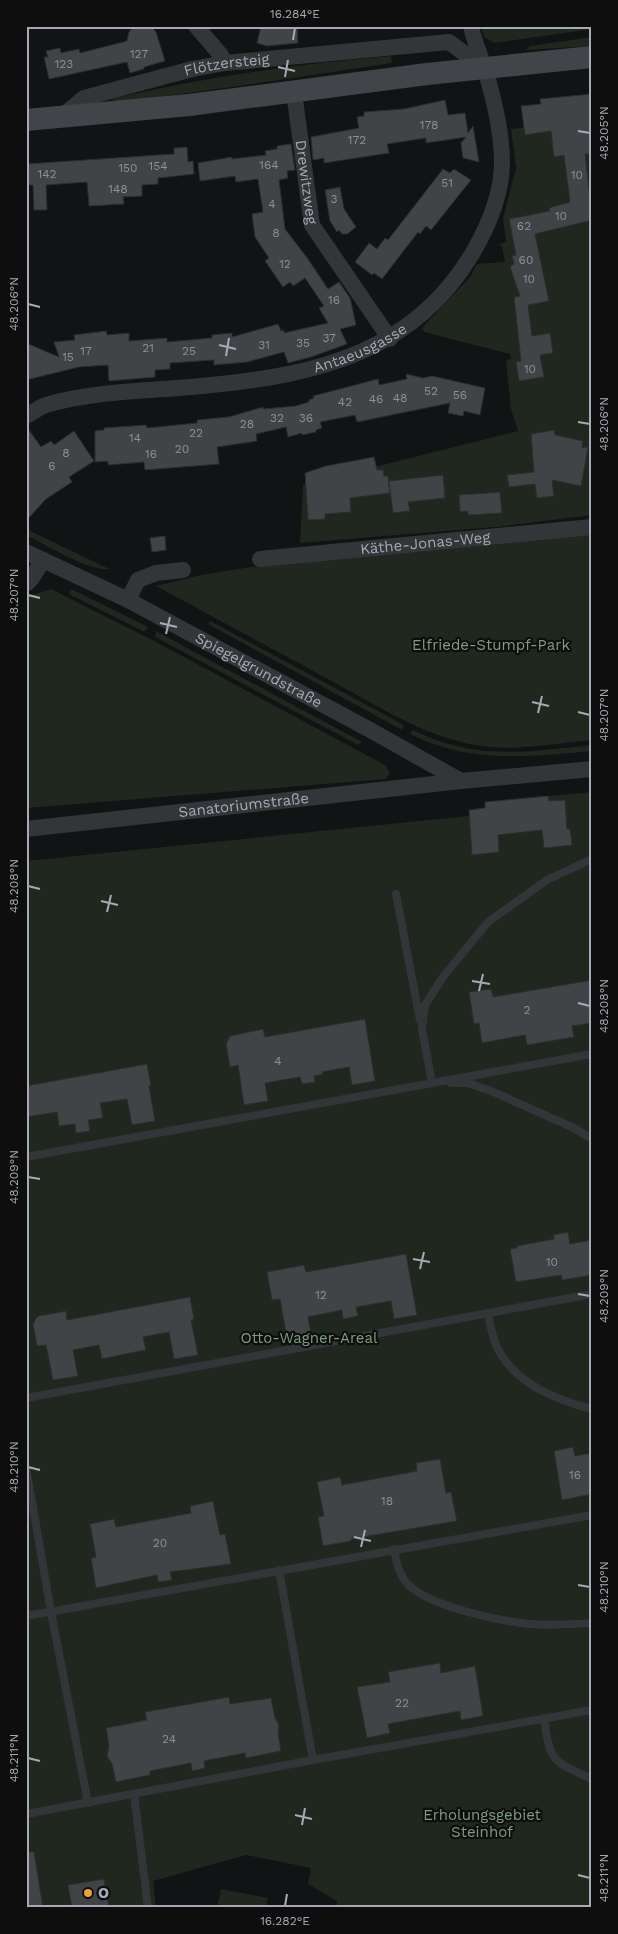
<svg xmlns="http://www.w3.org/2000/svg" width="618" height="1934" viewBox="0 0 618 1934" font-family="'Work Sans',sans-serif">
	<rect width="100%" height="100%" fill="#121314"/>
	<g fill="#1f271f">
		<path d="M481,26H592V29L494,43L484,37Z"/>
		<path d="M592,37V46L526,50L530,46Z"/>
		<path d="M391,56L392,63L246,85L122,102L111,99C203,77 297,64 391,56Z"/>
		<path d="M592,120V515L495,527L300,543L303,485L518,431L511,409L506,360L511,359L510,354L424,332L422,328L470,277L477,264L505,262L502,246L497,245L506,242L503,218L516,168L511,129Z"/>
		<path d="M26,529L101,565L110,569C90,572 46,545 26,535Z"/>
		<path d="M592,534V740C558,743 523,750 490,747C432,742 380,707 330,680C272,649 214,617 156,586L201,575L251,567Z"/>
		<path d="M51,589L156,642L385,765L390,774L386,779L26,808V597Z"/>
		<path d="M71,589L148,627L146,631H143L69,594Z"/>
		<path d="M210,621L404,725L402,730L208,624Z"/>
		<path d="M156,631L362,742L358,745L155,637Z"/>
		<path d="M413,730C475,761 527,752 592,745V751C529,757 469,764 410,734Z"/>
		<path d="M592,792V1908H336L337,1901L308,1884L311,1868L246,1855L153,1881L156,1908H26V861L469,816V810L485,808V802Z"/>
		<path d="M221,1889L268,1898L266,1908H217Z"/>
	</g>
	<g fill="#414347" stroke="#2d2d30">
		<path d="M134,26H150L156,32L165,61L144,67V69L130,73L127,62L49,79L44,57H48L46,51L60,48L61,53L79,49L80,53L127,41L129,32Z"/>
		<path d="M261,26H297L298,43L267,46L257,43Z"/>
		<path d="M592,94V154H585L589,190L592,189V220L535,234L549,301L528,305L532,336L550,333L553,353L540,355L544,377L519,381L516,362L521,361L514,297L520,296L510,267L514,264L512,256L516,255L509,219L550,211L549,208L570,202L564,155L554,157L551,131L525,135L521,106L541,104L540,99Z"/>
		<path d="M445,100L448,115L465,113L468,133L473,126L479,162L463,158L461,143L466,137L426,143V138L387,144L389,153L324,163V158L313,160L311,137L359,128L357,117L364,116V112L404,109Z"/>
		<path d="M291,144L295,170L287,171L288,178L279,180L285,229L308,259L328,289L339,282L350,298L356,325L340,329L347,344L311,357L288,363L284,352L247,362L214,365V360L170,363V369L155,370V377L109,381L108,365L79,367L26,380V343L59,357L54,342L75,340L74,335L106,331L107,335L129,333V341L167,338V342L212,338V335L232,333V337L278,324L281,331L284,330V333L328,323L319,308L324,306L305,278L293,286L290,282L283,287L265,261L269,258L255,237L252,214L263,212L258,179L236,182L235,176L200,181L198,163L232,157V159L266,155L265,151L277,149V146Z"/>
		<path d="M187,147L188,162L193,161L194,174L158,178V184L142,185V196L123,197L124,204L89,206L87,182L46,185L47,210H34L33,185H26V164L174,154V148Z"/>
		<path d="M443,169L450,173L454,169L471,180L431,230L426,226L420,234L418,232L382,279L374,273L372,275L355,262L369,243L377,249L385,238L388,240Z"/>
		<path d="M340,187L344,209L356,227L347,234H342L339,230L337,232L330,221L325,190Z"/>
		<path d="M406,374L423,378L432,376L485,388L480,415L464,411L463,416L448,413L450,403L357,422L355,415L320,422L322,428L316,430V432L302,435V433L288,437L286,427L256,434L257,441L217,447L219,464L145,470L144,462L108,465V461L95,462V431L104,430V428L146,425L147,428L197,423V420L229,417L263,407V409L296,406L309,402V400L314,398L313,396L378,379L379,385L407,379Z"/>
		<path d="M26,426L41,447L51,441L54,445L74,431L94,461L69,477L72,482L46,499L26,521Z"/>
		<path d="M554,430L555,435L583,441L582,448L588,447L581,486L552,480L554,496L537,498L535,484L509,487L507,475L534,472L531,434Z"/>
		<path d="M374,457L377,470H383L384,476H388L390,493L350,498L351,512L325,514V519L308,520L305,473L326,466Z"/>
		<path d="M443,475L445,498L408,502L410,511L393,513L389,481Z"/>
		<path d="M500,492L502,513L468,515V511L460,512L459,495Z"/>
		<path d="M165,536L166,550L152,552L150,538Z"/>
		<path d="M548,796L549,801L565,800L567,829H570L572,845L544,848L542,830L498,835L499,852L472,855L469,810L485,808V802Z"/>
		<path d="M592,980V1023L572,1026L574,1037L527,1045L525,1035L482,1043L479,1023L474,1024L469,992L491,989L493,997Z"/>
		<path d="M365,1019L375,1081L352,1085L349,1067L322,1072L323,1074L314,1076L315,1082L302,1084L300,1077L265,1083L268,1101L244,1105L238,1065L230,1067L226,1044L230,1036L263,1029L265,1037Z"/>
		<path d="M147,1064L151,1086H149L155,1121L132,1125L127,1099L100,1103L103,1118L88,1120L90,1131L76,1133L75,1124L59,1126L57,1112L26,1117V1086Z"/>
		<path d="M568,1232L570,1244L592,1240V1275L562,1280L561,1275L516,1282L510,1249L517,1248V1246L554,1239L553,1235Z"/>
		<path d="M406,1254L417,1315L394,1319L391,1301L356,1307L358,1316L343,1319L342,1310L308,1317L311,1334L287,1339L280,1299L272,1300L267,1272L304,1265L306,1272Z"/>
		<path d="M190,1297L194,1319L191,1320L198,1355L174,1359L169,1332L143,1337L146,1350L130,1353L102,1359L99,1345L73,1350L78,1376L53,1380L46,1345L37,1346L33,1325L36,1318L39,1316L66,1311L67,1320Z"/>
		<path d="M573,1447L575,1456L592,1453V1494L562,1500L554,1451Z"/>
		<path d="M440,1459L446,1493L451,1492L457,1521L351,1539V1541L323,1546L318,1517L324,1516L317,1482L340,1477L342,1485L417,1471L416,1463Z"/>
		<path d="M213,1501L220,1535L225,1534L231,1564L170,1572L172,1580L158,1582L157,1575L96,1588L91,1558L96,1557L90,1524L114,1519L116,1527L191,1513L190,1506Z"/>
		<path d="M440,1663L441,1673L475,1666L483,1716L461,1720L460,1711L388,1724L390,1733L367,1738L357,1687L390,1682L388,1672Z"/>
		<path d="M229,1697L230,1704L271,1698L275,1718L279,1725L278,1734L281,1751L246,1758L245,1753L204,1761L205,1768L192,1771L191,1763L150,1771V1775L116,1782L112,1764L107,1756L109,1746L106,1728L147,1720L145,1712Z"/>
		<path d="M26,1852H34L43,1908H26Z"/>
		<path d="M104,1879L109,1908H72L68,1885Z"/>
	</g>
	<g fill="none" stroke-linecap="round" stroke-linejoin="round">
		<g stroke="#343539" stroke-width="8">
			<path d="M396,894L420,1020"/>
			<path d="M432,1083L422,1029L425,1005L443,977L488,922L547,880L592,859"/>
			<path d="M451,1083H468L491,1091L574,1128L592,1139"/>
			<path d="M26,1157L592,1054"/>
			<path d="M488,1314C490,1325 492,1336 497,1347C514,1383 556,1400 592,1409"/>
			<path d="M26,1398L592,1294"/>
			<path d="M26,1467L51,1612L88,1803"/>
			<path d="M394,1549C396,1561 398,1571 405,1581C424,1606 500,1621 530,1624C550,1626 572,1624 592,1623"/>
			<path d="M279,1570L313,1760"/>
			<path d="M26,1616L592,1515"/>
			<path d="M544,1718C550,1762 552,1761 592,1779"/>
			<path d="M134,1794L148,1908"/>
			<path d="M26,1814L313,1760L592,1710"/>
		</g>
		<g stroke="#343539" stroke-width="16">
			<path d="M196,26L220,54L225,63"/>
			<path id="s1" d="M294,92L312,225L390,339"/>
			<path id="s2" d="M60,118L84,98L192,69L225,63L449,42L484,68"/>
			<path id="s3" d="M26,416C33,413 39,407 46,405C96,390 159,391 211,385C316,375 414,352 472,254C488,227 502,194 502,162C502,131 494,99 485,69C480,55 474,41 471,26"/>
			<path id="s4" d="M26,552L128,600L372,731L461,781"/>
			<path id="s5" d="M260,559L592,527"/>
			<path d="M26,584L32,578L43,560"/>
			<path d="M128,600L138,580L156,573L183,570"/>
			<path id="s6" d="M26,829L461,781L592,769"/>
		</g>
		<path stroke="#424449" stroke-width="22" d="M26,120L189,105L427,74L592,57"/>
	</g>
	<path fill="none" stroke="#a5aab4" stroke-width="2" d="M293,40L295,28M278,67L295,71M285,77L288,60M578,131L590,133M28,304L40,307M219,345L236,349M226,356L229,338M578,422L590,424M28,595L40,598M160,623L177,627M166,634L170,617M532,702L549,706M578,712L590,715M538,713L542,696M28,886L40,889M101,901L118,905M107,912L111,895M472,981L490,984M479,991L483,974M578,1003L590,1006M28,1177L40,1179M413,1259L430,1262M420,1269L424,1252M578,1294L590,1296M28,1467L40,1470M354,1537L371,1541M361,1547L365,1530M578,1585L590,1587M28,1758L40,1761M295,1815L312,1819M302,1825L305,1808M578,1875L590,1878M285,1906L287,1894"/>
	<circle fill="#e9a036" stroke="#0e0e0f" stroke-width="2" cx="88" cy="1893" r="5"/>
	<g text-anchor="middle" stroke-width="4.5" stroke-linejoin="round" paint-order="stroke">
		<g font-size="12" fill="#8c9099">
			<text x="139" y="58">127</text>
			<text x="64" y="68">123</text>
			<text x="429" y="129">178</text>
			<text x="357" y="144">172</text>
			<text x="269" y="169">164</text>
			<text x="158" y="170">154</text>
			<text x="128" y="172">150</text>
			<text x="47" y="178">142</text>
			<text x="577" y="179">10</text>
			<text x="447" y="187">51</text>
			<text x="118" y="193">148</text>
			<text x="334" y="203">3</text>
			<text x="272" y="208">4</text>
			<text x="561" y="220">10</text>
			<text x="524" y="230">62</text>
			<text x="276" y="237">8</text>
			<text x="526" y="264">60</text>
			<text x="285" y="268">12</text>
			<text x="529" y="283">10</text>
			<text x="334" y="304">16</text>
			<text x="329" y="342">37</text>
			<text x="303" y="347">35</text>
			<text x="264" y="349">31</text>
			<text x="148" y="352">21</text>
			<text x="86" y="355">17</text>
			<text x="189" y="355">25</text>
			<text x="68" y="361">15</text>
			<text x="530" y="373">10</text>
			<text x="431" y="395">52</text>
			<text x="460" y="399">56</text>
			<text x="400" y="402">48</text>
			<text x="376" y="403">46</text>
			<text x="345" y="406">42</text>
			<text x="277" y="422">32</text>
			<text x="306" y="422">36</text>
			<text x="247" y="428">28</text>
			<text x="196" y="437">22</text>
			<text x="135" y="442">14</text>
			<text x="182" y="453">20</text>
			<text x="66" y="457">8</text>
			<text x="151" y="458">16</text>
			<text x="52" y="470">6</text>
			<text x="527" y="1014">2</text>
			<text x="278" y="1065">4</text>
			<text x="552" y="1266">10</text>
			<text x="321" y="1299">12</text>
			<text x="575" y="1479">16</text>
			<text x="387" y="1505">18</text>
			<text x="160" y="1547">20</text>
			<text x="402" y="1707">22</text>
			<text x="169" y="1743">24</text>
		</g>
		<g font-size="15" fill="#a5aab4" stroke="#0e0e0f">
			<text dy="5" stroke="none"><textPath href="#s2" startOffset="178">Flötzersteig</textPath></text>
			<text dy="5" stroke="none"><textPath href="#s1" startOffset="91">Drewitzweg</textPath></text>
			<text dy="5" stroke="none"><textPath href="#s3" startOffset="344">Antaeusgasse</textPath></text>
			<text dy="5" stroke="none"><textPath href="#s5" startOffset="166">Käthe-Jonas-Weg</textPath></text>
			<text dy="5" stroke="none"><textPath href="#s4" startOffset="261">Spiegelgrundstraße</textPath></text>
			<text dy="5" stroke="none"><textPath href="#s6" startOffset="219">Sanatoriumstraße</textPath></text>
		</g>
		<g font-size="15" fill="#7d9e7c" stroke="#0e0e0f">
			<text x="491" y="650">Elfriede-Stumpf-Park</text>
			<text x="309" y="1343">Otto-Wagner-Areal</text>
			<text x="482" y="1820">Erholungsgebiet<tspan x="482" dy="17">Steinhof</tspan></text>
		</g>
		<g font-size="15" font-weight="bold" fill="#a5aab4" stroke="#0e0e0f" text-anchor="start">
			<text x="98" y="1898">O</text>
		</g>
	</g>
	<rect width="618" height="1934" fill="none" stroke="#0e0e0f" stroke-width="55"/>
	<rect x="28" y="28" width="562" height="1878" fill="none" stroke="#a5aab4" stroke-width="2"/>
	<g font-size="12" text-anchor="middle" fill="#a5aab4">
		<text x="295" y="18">16.284°E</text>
		<text transform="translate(604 133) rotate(-90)" y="4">48.205°N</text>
		<text transform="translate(14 304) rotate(-90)" y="4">48.206°N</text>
		<text transform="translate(604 424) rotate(-90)" y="4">48.206°N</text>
		<text transform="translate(14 595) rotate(-90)" y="4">48.207°N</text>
		<text transform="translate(604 715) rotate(-90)" y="4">48.207°N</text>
		<text transform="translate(14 886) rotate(-90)" y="4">48.208°N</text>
		<text transform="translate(604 1006) rotate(-90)" y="4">48.208°N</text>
		<text transform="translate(14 1177) rotate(-90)" y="4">48.209°N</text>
		<text transform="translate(604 1296) rotate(-90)" y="4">48.209°N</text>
		<text transform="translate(14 1467) rotate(-90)" y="4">48.210°N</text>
		<text transform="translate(604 1587) rotate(-90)" y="4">48.210°N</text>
		<text transform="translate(14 1758) rotate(-90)" y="4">48.211°N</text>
		<text transform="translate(604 1878) rotate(-90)" y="4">48.211°N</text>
		<text x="285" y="1925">16.282°E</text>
	</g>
</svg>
